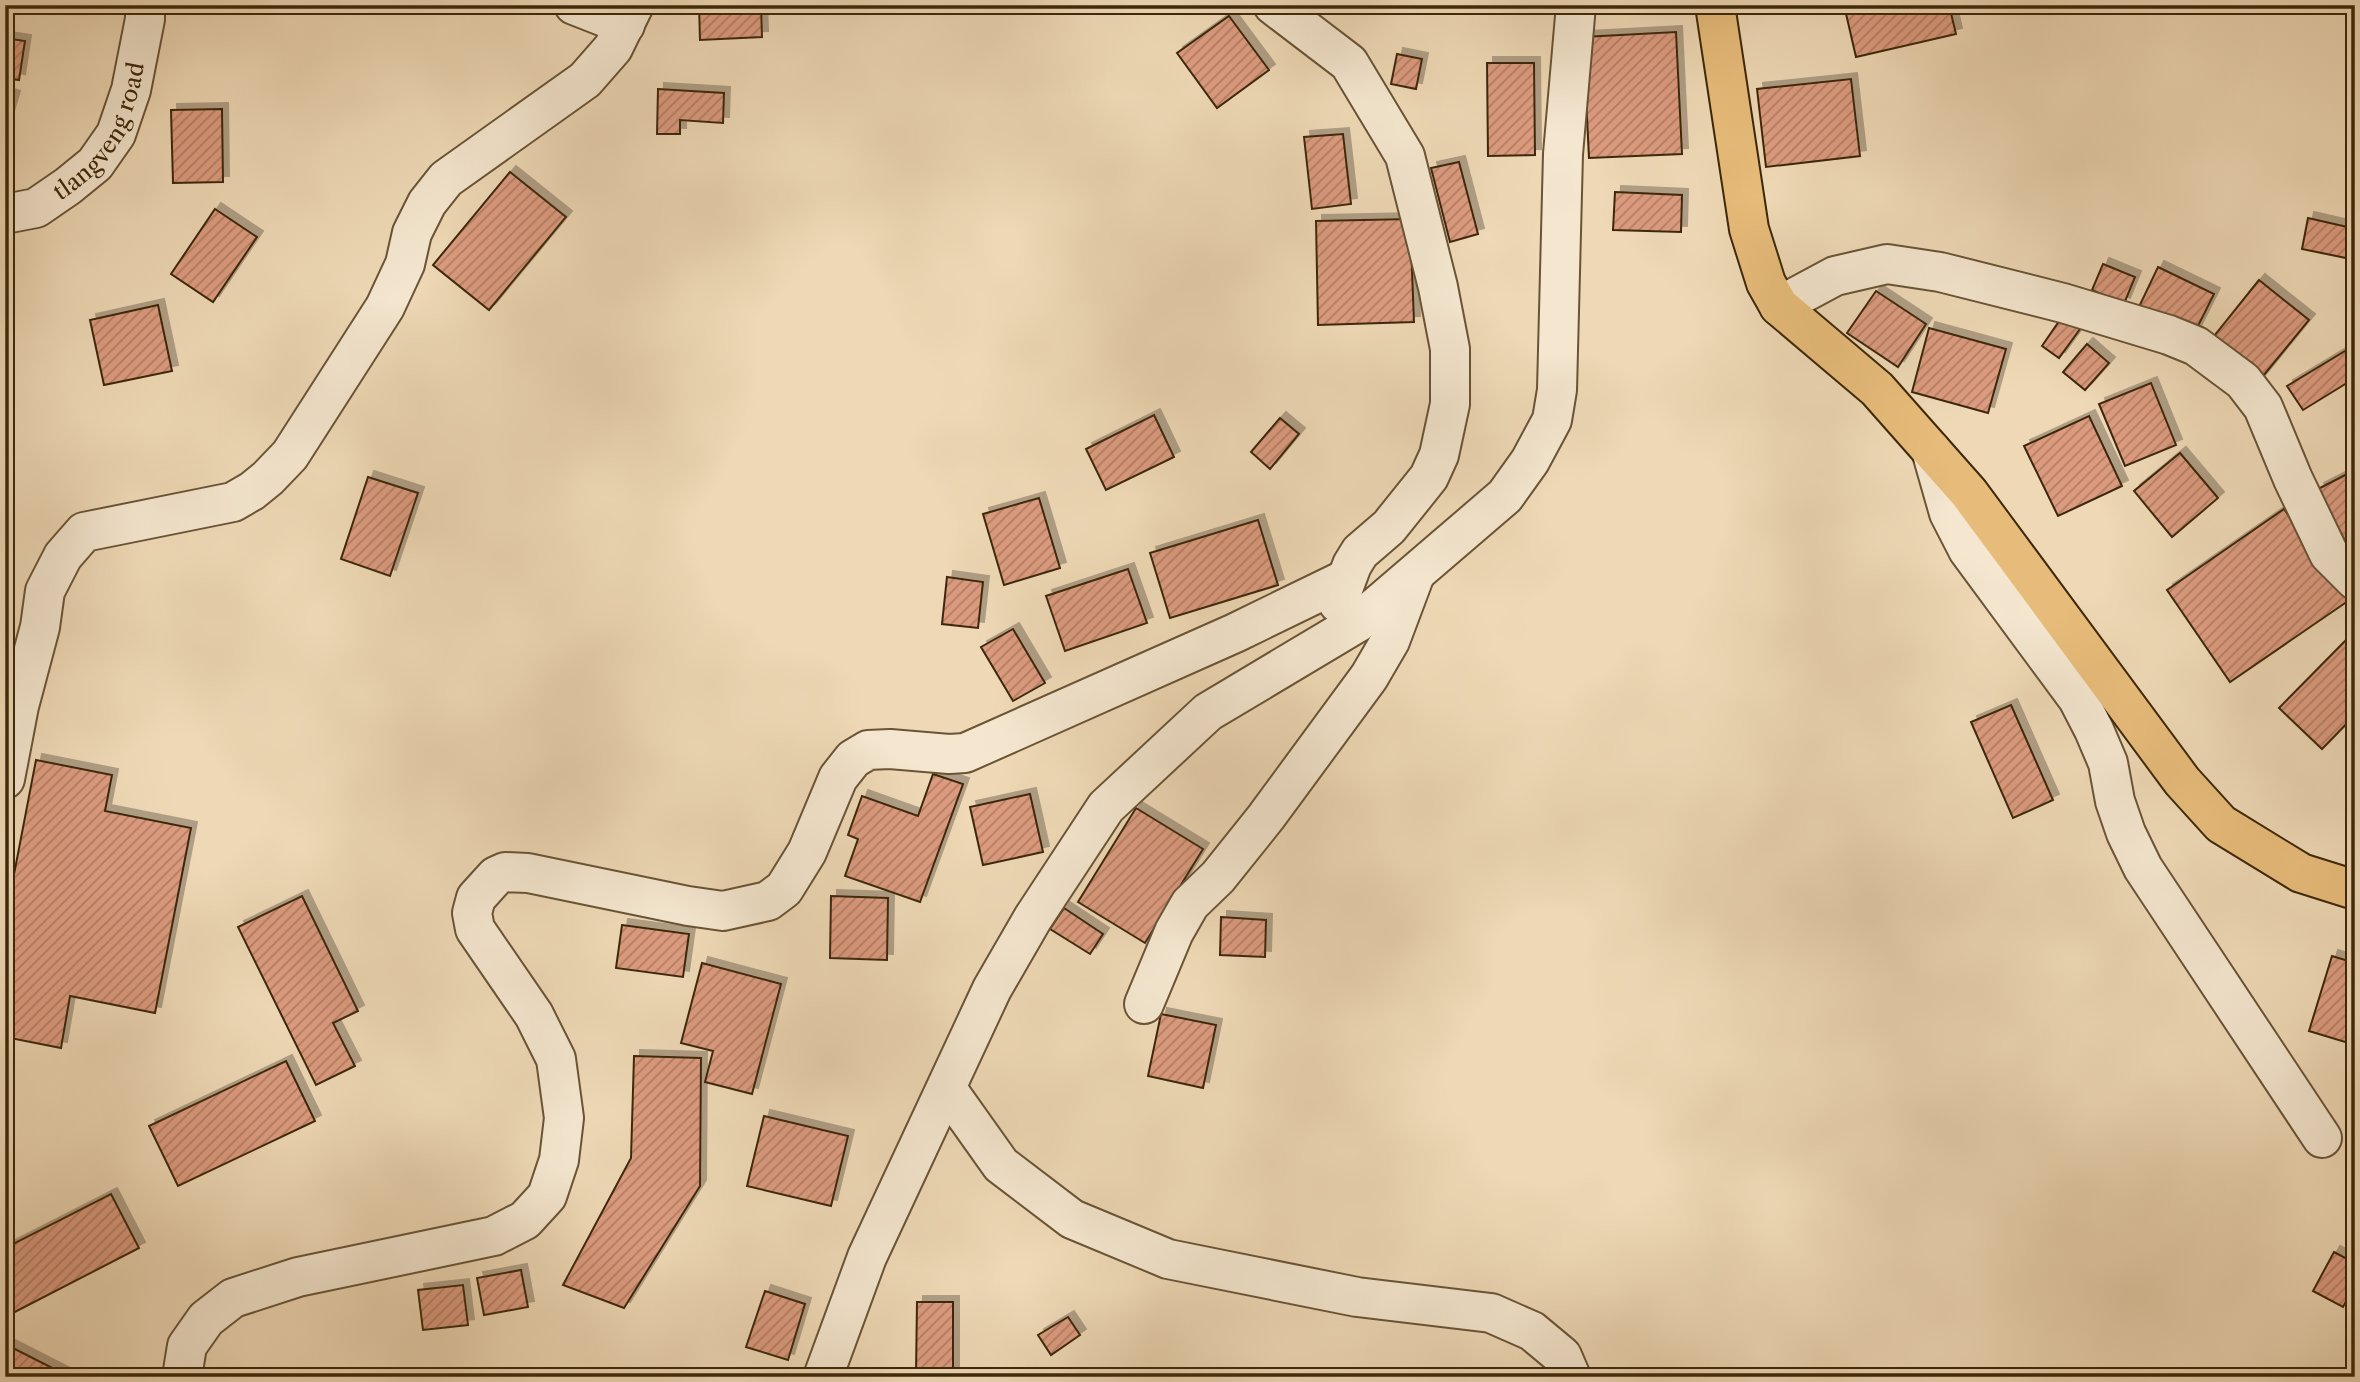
<svg xmlns="http://www.w3.org/2000/svg" width="2360" height="1382" viewBox="0 0 2360 1382" font-family="'Libre Caslon Text',serif">
	<defs>
		<pattern id="building-hatch" width="6" height="6" patternUnits="userSpaceOnUse" patternTransform="scale(1.75)"><rect width="6" height="6" fill="#dc9b7f"/><path d="M-1 1l2-2M0 6l6-6M5 7l2-2" fill="none" stroke="#b47e66"/></pattern>
		<filter id="shadow"><feDropShadow dx="6" dy="-6" stdDeviation="0" flood-color="#0004"/></filter>
	</defs>
	<rect width="100%" height="100%" fill="#eed8b5"/>
	<filter id="stains"><feTurbulence type="fractalNoise" baseFrequency=".00286" numOctaves="4"/><feColorMatrix values="0 0 0 0 .2 0 0 0 0 .09 0 0 0 0 .02 0 0 0 .5 -.17"/></filter>
	<radialGradient id="worn" r=".72"><stop offset=".6" stop-color="#630" stop-opacity="0"/><stop offset="1" stop-color="#630" stop-opacity=".3"/></radialGradient>
	<g fill="url(#building-hatch)" stroke="#3d280a" stroke-width="2" filter="url(#shadow)">
		<path d="M699,5H724V12L745,10V5H761L762,37L700,40Z"/>
		<path d="M1301,5H1330L1327,13Z"/>
		<path d="M1844,5H1949L1956,34L1856,57Z"/>
		<path d="M1229,16L1269,70L1217,108L1177,53Z"/>
		<path d="M1676,32L1682,154L1589,158L1583,37Z"/>
		<path d="M5,38L25,41L19,80L5,78Z"/>
		<path d="M1397,54L1422,59L1416,89L1391,84Z"/>
		<path d="M1487,63H1534L1535,155L1488,156Z"/>
		<path d="M1851,79L1860,156L1766,167L1757,89Z"/>
		<path d="M658,89L724,93L723,123L680,120V134H657Z"/>
		<path d="M5,94L14,97L5,127Z"/>
		<path d="M222,109L223,182L173,183L171,110Z"/>
		<path d="M1343,134L1351,204L1312,209L1304,137Z"/>
		<path d="M1459,162L1478,234L1450,242L1431,168Z"/>
		<path d="M510,172L566,217L489,310L433,265Z"/>
		<path d="M1615,192L1682,195L1681,232L1613,230Z"/>
		<path d="M215,209L257,237L213,302L171,274Z"/>
		<path d="M2308,218L2352,228L2346,258L2302,249Z"/>
		<path d="M1410,219L1414,322L1318,325L1316,221Z"/>
		<path d="M2103,264L2135,277L2124,304L2092,290Z"/>
		<path d="M2158,267L2214,294L2191,340L2136,313Z"/>
		<path d="M2259,280L2309,320L2259,381L2210,341Z"/>
		<path d="M1876,291L1926,324L1898,367L1847,333Z"/>
		<path d="M158,305L172,371L104,385L90,320Z"/>
		<path d="M2062,317L2080,329L2059,358L2042,346Z"/>
		<path d="M1929,328L2006,349L1988,413L1912,392Z"/>
		<path d="M2087,344L2109,363L2085,390L2063,372Z"/>
		<path d="M2355,345V378L2303,410L2287,386Z"/>
		<path d="M2151,383L2176,445L2125,466L2099,404Z"/>
		<path d="M1154,415L1174,457L1106,490L1086,449Z"/>
		<path d="M2089,416L2122,486L2058,516L2024,446Z"/>
		<path d="M1280,418L1299,434L1270,469L1251,452Z"/>
		<path d="M2180,453L2218,498L2172,537L2134,491Z"/>
		<path d="M2355,470V560L2318,489Z"/>
		<path d="M368,477L418,493L390,576L341,559Z"/>
		<path d="M1039,498L1060,568L1004,585L983,514Z"/>
		<path d="M2284,509L2348,601L2230,682L2167,590Z"/>
		<path d="M1258,520L1278,585L1170,618L1150,553Z"/>
		<path d="M1128,569L1147,623L1065,651L1046,596Z"/>
		<path d="M947,577L983,582L978,628L942,624Z"/>
		<path d="M1013,629L1045,683L1013,701L981,647Z"/>
		<path d="M2350,636L2355,641V715L2322,749L2279,708Z"/>
		<path d="M2011,705L2053,800L2013,818L1971,722Z"/>
		<path d="M36,760L112,775L105,811L191,828L155,1013L70,996L61,1048L5,1037V921Z"/>
		<path d="M933,774L963,784L920,902L845,876L858,839L848,835L862,796L918,816Z"/>
		<path d="M1030,794L1043,852L983,865L970,807Z"/>
		<path d="M1136,808L1203,849L1145,943L1078,902Z"/>
		<path d="M302,896L358,1011L333,1023L355,1066L316,1085L238,927Z"/>
		<path d="M831,896L888,898L887,960L830,958Z"/>
		<path d="M1064,908L1103,934L1090,954L1050,929Z"/>
		<path d="M1221,917L1266,920L1265,957L1220,955Z"/>
		<path d="M622,925L689,934L683,977L616,968Z"/>
		<path d="M2332,956L2355,963V1045L2309,1031Z"/>
		<path d="M702,963L781,984L752,1094L705,1082L713,1051L681,1043Z"/>
		<path d="M1161,1014L1216,1025L1203,1088L1148,1076Z"/>
		<path d="M634,1056L701,1058L700,1186L624,1308L563,1285L631,1158Z"/>
		<path d="M286,1061L315,1121L178,1186L149,1126Z"/>
		<path d="M764,1116L848,1136L831,1206L747,1186Z"/>
		<path d="M111,1194L139,1248L5,1317V1248Z"/>
		<path d="M2334,1252L2355,1263V1285L2343,1307L2313,1291Z"/>
		<path d="M521,1270L528,1307L484,1315L477,1278Z"/>
		<path d="M463,1285L468,1325L423,1330L418,1290Z"/>
		<path d="M765,1291L805,1304L788,1360L746,1347Z"/>
		<path d="M917,1302H953V1375L916,1374Z"/>
		<path d="M1068,1317L1080,1335L1051,1355L1038,1335Z"/>
		<path d="M5,1344L70,1377H5Z"/>
	</g>
	<g fill="none" stroke-linecap="round" stroke-linejoin="round">
		<g stroke="#695435" stroke-width="42">
			<g id="minor">
				<path d="M574,5L625,25"/>
				<path d="M1273,5L1349,63L1405,156L1438,287L1450,349V404L1439,455L1429,477L1389,527L1360,552L1352,565L1338,603"/>
				<path id="s1" d="M5,214L36,208L68,186L95,164L116,134L131,90L145,19V5"/>
				<path d="M1779,306L1835,276L1887,264L1940,272L2063,303L2169,335L2196,346L2243,381L2263,407L2293,479L2329,554L2355,580"/>
				<path d="M1931,450L1949,513L1968,550L2078,699L2094,730L2108,763L2115,801L2126,833L2143,868L2322,1138"/>
				<path d="M5,779L19,706L40,627L45,591L63,556L84,532L233,502L252,491L268,478L290,455L385,307L405,264L412,233L427,203L446,179L585,80L613,48L634,5"/>
				<path d="M1144,1004L1174,932L1190,904L1218,877L1266,817L1369,677L1390,641L1414,577"/>
				<path d="M947,1089L1001,1165L1072,1219L1168,1259L1357,1297L1491,1313L1532,1331L1562,1356L1571,1377"/>
				<path d="M182,1377L187,1346L206,1319L233,1298L298,1277L494,1236L525,1220L547,1196L559,1160L564,1118L556,1059L534,1015L475,929L472,913L476,898L496,876L505,872L528,873L688,906L723,911L768,901L784,889L807,852L838,778L853,759L868,750L890,749L949,754L965,753L1235,633L1346,579"/>
				<path d="M823,1377L867,1257L992,989L1033,918L1106,807L1208,712L1357,623L1505,496L1530,461L1552,420L1557,390L1563,154L1576,5"/>
			</g>
		</g>
		<g stroke="#3d280a" stroke-width="42">
			<path id="highway" d="M1715,5L1749,229L1766,283L1779,306L1877,389L1969,493L2182,781L2221,824L2301,873L2355,890"/>
		</g>
		<use href="#minor" stroke="#f4e6cf" stroke-width="38"/>
		<use href="#highway" stroke="#e7bc7a" stroke-width="38"/>
	</g>
	<g text-anchor="middle" stroke-width="6" stroke-linejoin="round" paint-order="stroke">
		<g font-size="23" fill="#3d280a" stroke="#f4e6cf">
			<text dy="8" stroke="none"><textPath href="#s1" startOffset="136">tlangveng road</textPath></text>
		</g>
	</g>
	<rect width="2360" height="1382" fill="none" stroke="#eed8b5" stroke-width="28"/>
	<rect x="7" y="7" width="2346" height="1368" fill="none" stroke="#3d280a" stroke-width="3.5"/>
	<rect x="14" y="14" width="2332" height="1354" fill="none" stroke="#3d280a" stroke-width="2"/>
	<rect width="100%" height="100%" filter="url(#stains)"/>
	<rect width="100%" height="100%" fill="url(#worn)"/>
</svg>
